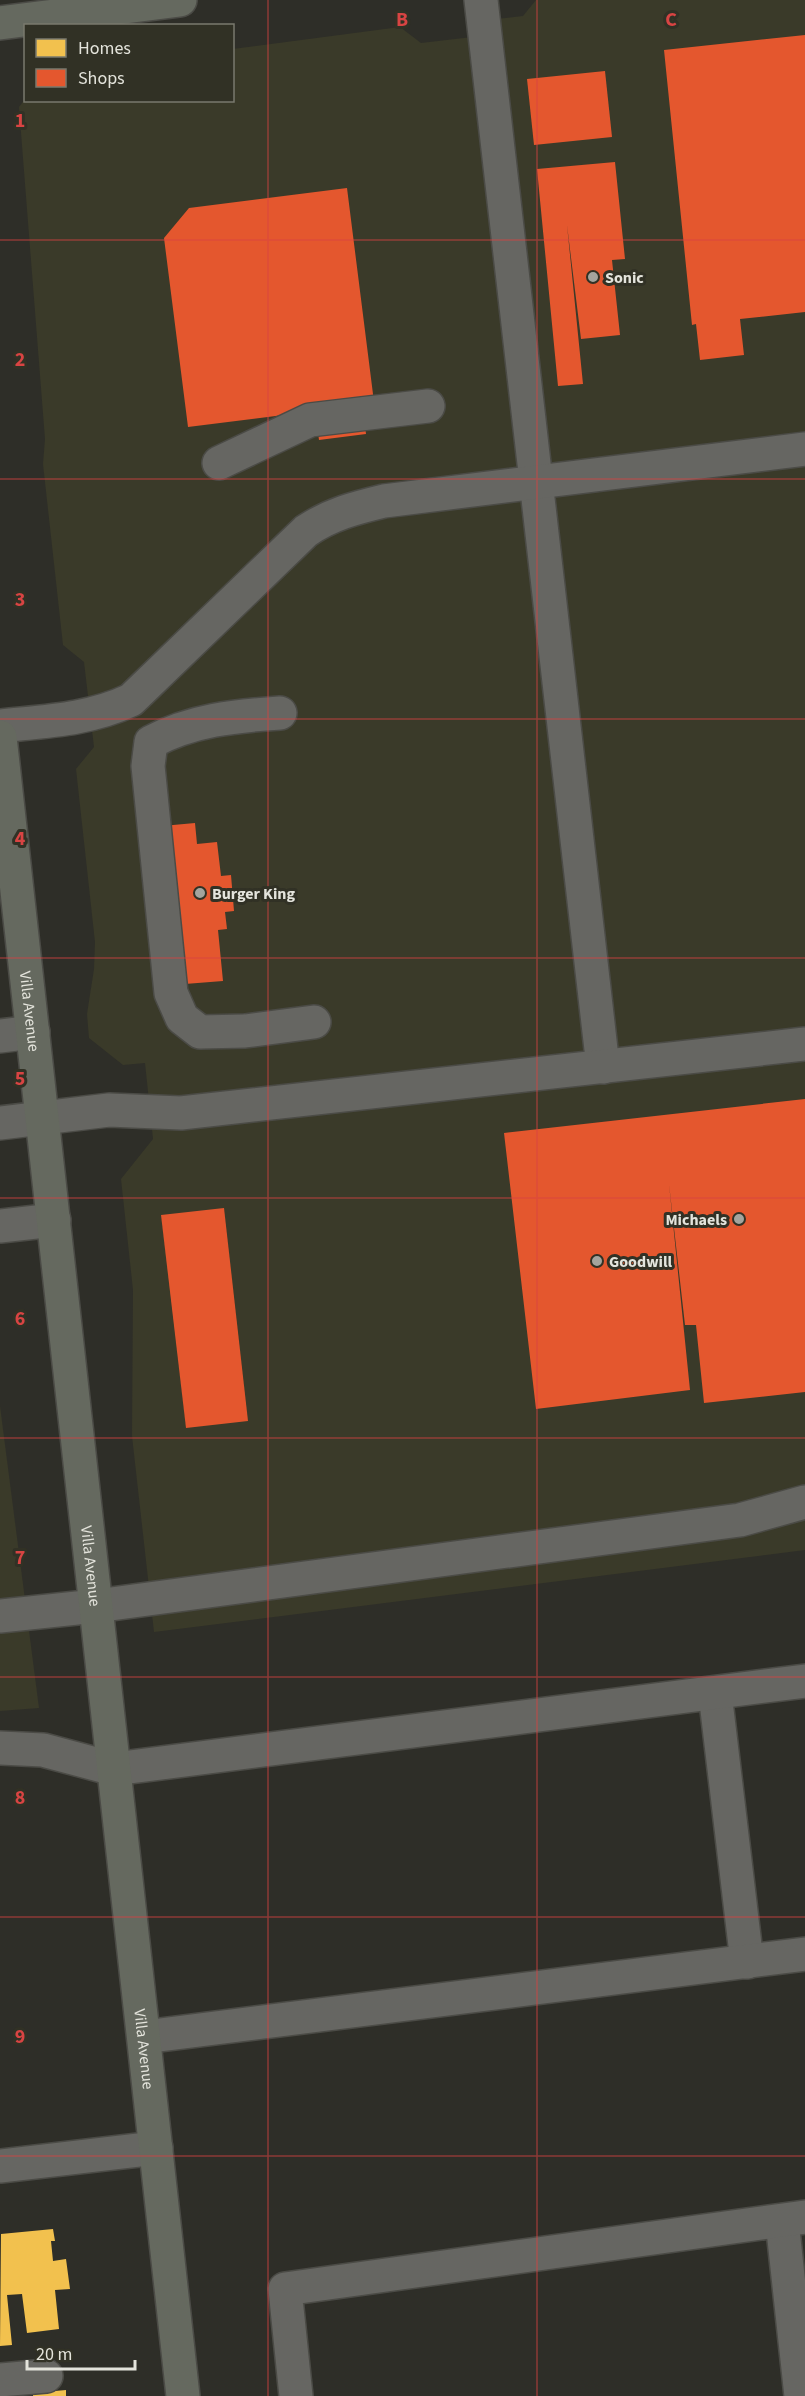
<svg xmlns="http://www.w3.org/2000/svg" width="805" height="2396" viewBox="0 0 805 2396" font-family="'Source Sans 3',sans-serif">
	<rect width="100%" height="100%" fill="#2e2e28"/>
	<g fill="#3a3a29">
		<path d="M536,0H805V1550L154,1632L132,1436L133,1290L121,1179L153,1139L145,1063L123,1065L89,1038L87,1014L94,969L95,942L76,769L94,747L84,662L63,645L43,464L45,439L19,107L25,99L26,100H232L233,49L400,27L421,43L481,36L480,21L523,16Z"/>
		<path d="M0,1406L39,1708L0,1711Z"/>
	</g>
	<g fill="#f2c14e">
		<path d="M53,2229L55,2241H51L53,2261L66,2259L70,2289L55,2290L59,2329L27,2333L22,2294L7,2295L12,2345L0,2346L1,2234Z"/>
		<path d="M66,2390V2396H33V2393Z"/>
	</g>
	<g fill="#e4572e">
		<path d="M805,35V312L740,319L744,355L700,360L696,324L692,325L664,50Z"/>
		<path d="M605,71L612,137L534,145L527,79Z"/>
		<path d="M615,162L625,259L612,260L620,335L581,339L567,225L583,384L558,386L537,169Z"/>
		<path d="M347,188L374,402L362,403L366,434L319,440L315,411L188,427L164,238L189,208Z"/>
		<path d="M195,823L197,844L217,842L221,876L231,875L234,911L225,912L227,929L218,930L223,981L185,984L162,826Z"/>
		<path d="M805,1099V1392L704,1403L696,1325H685L669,1184L690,1390L536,1409L504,1133Z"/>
		<path d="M224,1208L248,1421L186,1428L161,1215Z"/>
	</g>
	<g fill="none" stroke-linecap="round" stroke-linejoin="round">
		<g stroke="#4b4b46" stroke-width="36">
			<g id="minor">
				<path d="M481,0L603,1067"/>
				<path d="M219,463L310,420L428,406"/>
				<path d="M280,713C234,716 192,720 151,742L148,766L171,993L182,1018L200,1032L245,1031L314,1022"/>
				<path d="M0,726C47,721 88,720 131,700L306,531C331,514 355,508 384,501L805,449"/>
				<path d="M0,1036L33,1032"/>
				<path d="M0,1123L109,1110L181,1113L805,1044"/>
				<path d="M0,1226L54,1220"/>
				<path d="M0,1616L96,1606L740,1520L805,1502"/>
				<path d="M715,1693L747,1962"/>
				<path d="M0,1748L43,1750L114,1769L805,1681"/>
				<path d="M144,2037L805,1954"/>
				<path d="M0,2166L156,2148"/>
				<path d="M782,2221L801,2396"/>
				<path d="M0,2380L46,2376"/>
				<path d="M296,2396L285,2289L805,2217"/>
			</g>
		</g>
		<g stroke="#4b4b46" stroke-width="36">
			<g id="major">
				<path d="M0,23L180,0"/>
				<path id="s1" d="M0,737L183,2396"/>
			</g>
		</g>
		<use href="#minor" stroke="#666662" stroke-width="33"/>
		<use href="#major" stroke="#65695f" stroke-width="33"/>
	</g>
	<path fill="none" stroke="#d84443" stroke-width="1.5" stroke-opacity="0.55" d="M268,0V2396M537,0V2396M0,240H805M0,479H805M0,719H805M0,958H805M0,1198H805M0,1438H805M0,1677H805M0,1917H805M0,2156H805"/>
	<g fill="#a4a49d" stroke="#313125" stroke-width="2">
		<circle cx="593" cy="277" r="6"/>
		<circle cx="200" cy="893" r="6"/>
		<circle cx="739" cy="1219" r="6"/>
		<circle cx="597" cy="1261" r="6"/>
	</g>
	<g text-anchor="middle" stroke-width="6" stroke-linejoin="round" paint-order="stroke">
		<g font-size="16" font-weight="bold" fill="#e4e4dc" stroke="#313125" text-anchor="start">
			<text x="605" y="283">Sonic</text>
			<text x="212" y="899">Burger King</text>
			<text x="727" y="1225" text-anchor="end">Michaels</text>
			<text x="609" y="1267">Goodwill</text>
		</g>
		<g font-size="16" fill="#e4e4dc" stroke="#313125">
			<text dy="6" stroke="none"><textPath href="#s1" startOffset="276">Villa Avenue</textPath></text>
			<text dy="6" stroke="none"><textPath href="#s1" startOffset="834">Villa Avenue</textPath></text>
			<text dy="6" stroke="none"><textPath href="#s1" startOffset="1320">Villa Avenue</textPath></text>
		</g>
	</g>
	<g font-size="20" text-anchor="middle" font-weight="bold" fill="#d84443" stroke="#313125" stroke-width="6" stroke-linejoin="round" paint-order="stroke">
		<text x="402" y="26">B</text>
		<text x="671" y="26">C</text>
		<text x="20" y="127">1</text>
		<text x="20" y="366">2</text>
		<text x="20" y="606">3</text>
		<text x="20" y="845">4</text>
		<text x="20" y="1085">5</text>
		<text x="20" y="1325">6</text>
		<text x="20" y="1564">7</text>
		<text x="20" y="1804">8</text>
		<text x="20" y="2043">9</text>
	</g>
	<rect x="24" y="24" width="210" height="78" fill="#313125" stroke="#79796e" stroke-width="1.5"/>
	<rect x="36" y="39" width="30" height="18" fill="#f2c14e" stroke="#79796e" stroke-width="1.5"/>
	<text x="78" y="54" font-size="18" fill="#e4e4dc">Homes</text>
	<rect x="36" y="69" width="30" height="18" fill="#e4572e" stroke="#79796e" stroke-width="1.5"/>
	<text x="78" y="84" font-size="18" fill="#e4e4dc">Shops</text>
	<path d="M27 2360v9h108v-9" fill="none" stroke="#e4e4dc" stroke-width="3"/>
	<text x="36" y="2360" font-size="18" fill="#e4e4dc" stroke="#313125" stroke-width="4.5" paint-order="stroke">20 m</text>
</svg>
